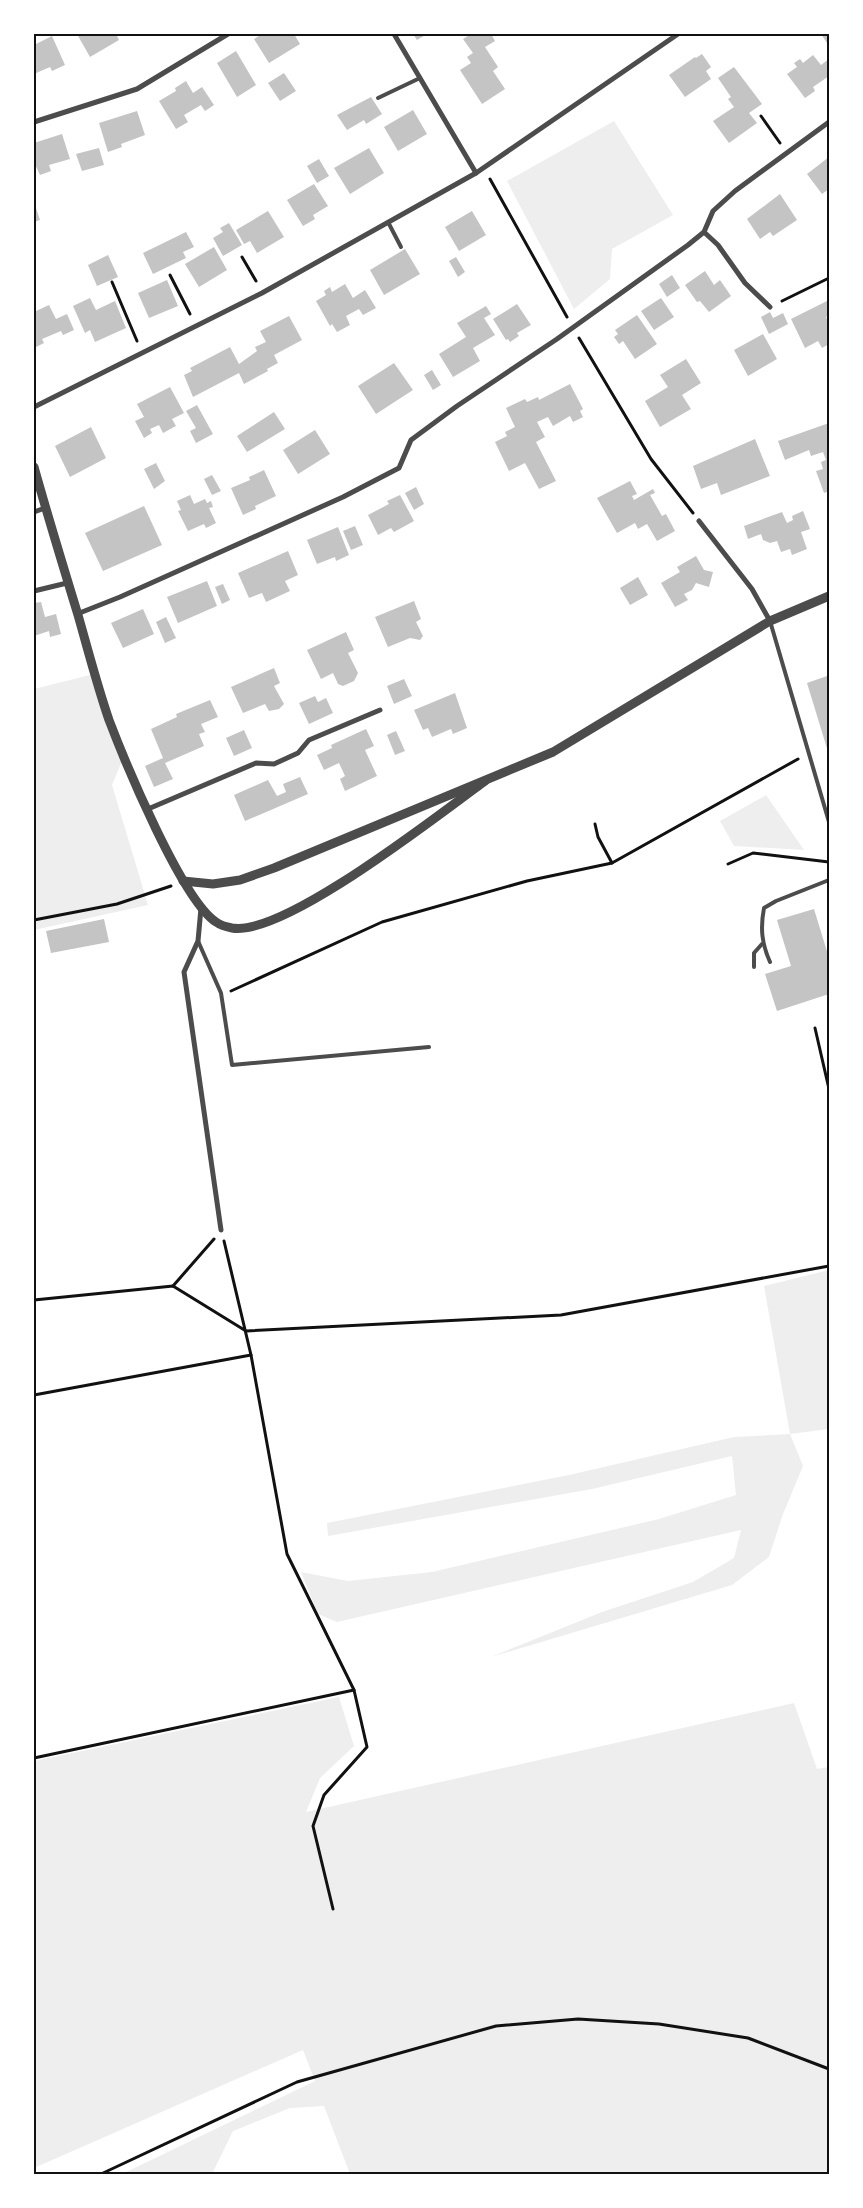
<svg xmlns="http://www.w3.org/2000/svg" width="863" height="2208" viewBox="0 0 863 2208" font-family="'Archivo Narrow',sans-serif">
	<rect width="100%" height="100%" fill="#fff"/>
	<g fill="#eee">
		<path d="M614,121L673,215L612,249L610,279L574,309L507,181Z"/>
		<path d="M94,674L124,756L112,785L148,905L34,930V689Z"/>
		<path d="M766,795L804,850L734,846L720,821Z"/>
		<path d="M829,1270V1429L790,1434L803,1466L783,1514L769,1557L732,1585L491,1657L602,1612L693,1582L734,1558L741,1530L337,1622L318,1614L301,1572L348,1581L432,1572L659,1519L736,1495L732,1456L592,1489L328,1536L327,1523L569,1475L734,1437L790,1434L764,1286Z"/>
		<path d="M339,1697L354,1746L320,1778L306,1812L794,1703L817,1769L829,1767V2174H350L324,2106L290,2108L233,2131L213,2172L215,2174H122L315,2081L303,2050L34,2168V1761Z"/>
	</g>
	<g fill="#c4c4c4">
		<path d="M77,34H116L119,40L90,57Z"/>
		<path d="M262,34H294L300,44L269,63L254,39Z"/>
		<path d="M413,34H427L417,40Z"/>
		<path d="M471,34H491L495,41L485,47L498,67L493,71L505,89L482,104L460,70L471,63L467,57L473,53L463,39Z"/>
		<path d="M821,34H829V42L827,43Z"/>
		<path d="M52,36L65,65L52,71L50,67L34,74V45Z"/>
		<path d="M236,51L256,85L237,97L217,63Z"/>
		<path d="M702,54L711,67L706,71L711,79L685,97L669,75L695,57L696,58Z"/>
		<path d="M813,55L821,65L829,59V76L813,87L815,91L805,98L787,74L797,67L794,63L800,59L803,63Z"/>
		<path d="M734,67L762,104L749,113L757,123L729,143L713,121L734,107L728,99L731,97L718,78Z"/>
		<path d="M284,73L296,91L280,101L268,83Z"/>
		<path d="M186,81L193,93L202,87L214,105L205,111L201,105L184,115L188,122L176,129L159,101L176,91L175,88Z"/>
		<path d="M371,97L382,114L366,124L364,120L347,130L337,115Z"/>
		<path d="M413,110L427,134L398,151L384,127Z"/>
		<path d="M137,111L145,135L121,144L122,147L108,152L99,123Z"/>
		<path d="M62,134L70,159L49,165L51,171L40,175L34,162V143Z"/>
		<path d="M99,148L104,165L82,171L76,154Z"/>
		<path d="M369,148L384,173L350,194L334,168Z"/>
		<path d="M829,157V189L822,194L807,174Z"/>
		<path d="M319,159L329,176L317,183L307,166Z"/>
		<path d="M314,184L328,206L313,215L315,219L303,226L287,200Z"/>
		<path d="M780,194L797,220L773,236L770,232L760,239L747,219Z"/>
		<path d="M34,202L40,220L34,222Z"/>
		<path d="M268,211L284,237L257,253L250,241L244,244L236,230Z"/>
		<path d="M472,211L486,235L459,251L445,227Z"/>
		<path d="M229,223L242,245L223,256L213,238L223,232L220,228Z"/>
		<path d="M186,232L194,247L183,252L186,258L153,274L143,253Z"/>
		<path d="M214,247L227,270L199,287L185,264Z"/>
		<path d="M405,249L420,274L384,295L370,270Z"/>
		<path d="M108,255L118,277L97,286L88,265Z"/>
		<path d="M456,257L465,272L458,277L449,261Z"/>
		<path d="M705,271L714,285L720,280L731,296L709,312L700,301L697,302L685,285Z"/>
		<path d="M672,275L680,288L667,297L659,284Z"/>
		<path d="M167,280L178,306L149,318L138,293Z"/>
		<path d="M345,284L353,298L365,290L376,308L363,315L359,309L346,316L350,325L337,332L332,324L330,326L316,301L326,295L324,291L330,287L332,292Z"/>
		<path d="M90,298L96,310L115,301L126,328L95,342L90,330L85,333L73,306Z"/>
		<path d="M661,298L674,317L654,330L641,311Z"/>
		<path d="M829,300V316L826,317L829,323V344L822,348L818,341L805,348L791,319Z"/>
		<path d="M517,304L531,325L517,333L519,336L510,342L508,339L506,340L493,319Z"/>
		<path d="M49,305L56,319L67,314L74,330L63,335L61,331L42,339L44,343L34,348V312Z"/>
		<path d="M486,306L491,314L484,318L495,335L473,348L480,361L453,377L439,354L466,337L457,323Z"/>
		<path d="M770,312L773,318L783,313L788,324L769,334L761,317Z"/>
		<path d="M637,315L657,344L635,359L623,341L619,344L614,337L618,334L615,330Z"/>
		<path d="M289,316L302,340L274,355L278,363L267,369L268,371L244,384L239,373L193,397L184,375L192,371L190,368L230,347L239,364L257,351L255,347L266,342L260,331Z"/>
		<path d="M763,334L777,359L748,376L734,350Z"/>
		<path d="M686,359L701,383L682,395L691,409L660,427L645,401L668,387L660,375Z"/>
		<path d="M394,363L413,390L376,414L358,386Z"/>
		<path d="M432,370L441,385L433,390L424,375Z"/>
		<path d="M570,384L583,409L580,411L583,417L573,422L570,416L553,426L548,417L537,422L545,437L536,442L556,481L539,489L525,463L509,471L495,442L507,436L505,432L515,427L506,408L525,399L527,402L538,397L539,400Z"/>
		<path d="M170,387L184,413L172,419L176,426L163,433L159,425L150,429L152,433L144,438L135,421L144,417L137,404Z"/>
		<path d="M197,405L213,434L196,443L190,431L196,428L186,411Z"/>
		<path d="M274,412L285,429L247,452L237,436Z"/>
		<path d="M829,423V491L824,493L816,471L823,469L821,462L826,460L823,452L811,456L809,450L785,460L778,441Z"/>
		<path d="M91,427L106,458L70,477L55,446Z"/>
		<path d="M315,430L330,454L298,474L283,450Z"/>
		<path d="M755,439L770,476L721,495L717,483L701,489L693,466Z"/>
		<path d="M156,463L165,481L154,489L144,469Z"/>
		<path d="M264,470L276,496L255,506L256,509L243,515L231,488L250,480L249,477Z"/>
		<path d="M212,475L221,491L212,495L204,479Z"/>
		<path d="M630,481L637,494L632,496L634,500L653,489L655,493L650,495L662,516L666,514L675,531L657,541L647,524L638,529L635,523L617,533L597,498Z"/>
		<path d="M416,487L424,504L414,510L405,493Z"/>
		<path d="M190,495L194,504L205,499L207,503L211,501L213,507L209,508L216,523L206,528L204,524L188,531L178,511L181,510L177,501Z"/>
		<path d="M400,495L414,521L394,532L391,528L378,535L368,515L389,504L387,501Z"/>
		<path d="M144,506L162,545L103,571L85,533Z"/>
		<path d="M803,511L810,529L801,532L807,549L792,555L790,549L781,552L777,541L770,543L763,540L761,534L748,539L744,526L782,512L787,523L793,520L792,516Z"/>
		<path d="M355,526L363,545L351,550L343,531Z"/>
		<path d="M338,527L349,555L336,561L335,557L317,564L307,540Z"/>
		<path d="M288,551L298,575L285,581L290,591L266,602L262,593L249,598L238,573Z"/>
		<path d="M696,556L704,570L713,572L709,587L696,583L692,590L684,594L688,600L675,607L661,583L680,572L677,567Z"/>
		<path d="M638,577L648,595L630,605L620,588Z"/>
		<path d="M207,581L217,606L178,623L167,597Z"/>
		<path d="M223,584L230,600L222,604L215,587Z"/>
		<path d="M414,601L421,619L416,622L423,636L420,640L410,638L388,647L375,617Z"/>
		<path d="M41,602L45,617L56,614L61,634L50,637L49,631L34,636V603Z"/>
		<path d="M143,609L154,634L123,648L111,623Z"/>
		<path d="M166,617L176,638L165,643L156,622Z"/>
		<path d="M346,632L354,650L348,653L358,673L354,681L343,686L338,684L333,673L321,679L307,650Z"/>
		<path d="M274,668L280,683L274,686L284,704L279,709L269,711L265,704L243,713L231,687Z"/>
		<path d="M827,676L829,683V755L807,683Z"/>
		<path d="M404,679L412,696L394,704L387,686Z"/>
		<path d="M455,693L467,728L453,734L451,729L432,737L428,728L423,730L414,710Z"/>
		<path d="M315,696L318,702L326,698L333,713L309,724L299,703Z"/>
		<path d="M210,700L218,717L201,724L205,732L199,734L204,746L165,763L173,779L154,787L145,766L163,758L151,729L177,717L176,714Z"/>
		<path d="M366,729L374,746L365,750L377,776L345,791L340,779L345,776L339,763L324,770L317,755L332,748L331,745Z"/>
		<path d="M244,730L252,748L234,756L226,738Z"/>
		<path d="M396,731L405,751L395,755L387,735Z"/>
		<path d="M300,777L308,794L245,821L234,795L268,780L277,796L286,792L283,784Z"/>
		<path d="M814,909L829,958V994L777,1011L765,974L791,966L777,920Z"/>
		<path d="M104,919L109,942L51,953L46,931Z"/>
	</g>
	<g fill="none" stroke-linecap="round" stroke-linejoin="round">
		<g stroke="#111" stroke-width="3">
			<path d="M761,116L780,143"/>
			<path d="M490,179L567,317"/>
			<path d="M242,257L256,281"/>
			<path d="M170,275L190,314"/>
			<path d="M112,282L137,341"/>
			<path d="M782,301L829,278"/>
			<path d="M579,338L651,459L693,513"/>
			<path d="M595,824L598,837L612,863"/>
			<path d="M728,864L753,853L829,862"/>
			<path d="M34,920L117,904L171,886"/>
			<path d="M231,991L382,922L527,881L612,863L798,759"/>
			<path d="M815,1028L829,1089"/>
			<path d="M224,1241L251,1355L287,1554L354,1690L367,1747L324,1795L313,1826L333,1909"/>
			<path d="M173,1286L214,1239"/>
			<path d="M34,1300L173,1286L246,1331L561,1315L829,1266"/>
			<path d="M34,1395L251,1355"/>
			<path d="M34,1758L354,1690"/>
			<path d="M101,2174L297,2082L496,2026L578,2019L659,2024L748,2038L829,2069"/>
		</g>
		<g stroke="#4c4c4c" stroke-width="4">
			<path d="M378,98L420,78"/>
			<path d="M388,222L401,247"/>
			<path d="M770,621L829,822"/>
			<path d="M198,941L221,993L232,1065L429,1047"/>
			<path d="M770,962C762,944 760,929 764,908L776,901L829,880"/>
			<path d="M754,967V953L762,944"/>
		</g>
		<g stroke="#4c4c4c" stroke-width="5">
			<path d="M394,34L476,173"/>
			<path d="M34,122L137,89L228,34"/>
			<path d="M704,232L718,245L745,283L770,307"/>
			<path d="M34,407L262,293L476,173L678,34"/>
			<path d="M34,512L45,508"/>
			<path d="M699,521L752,589L770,621"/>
			<path d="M34,591L67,583"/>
			<path d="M77,614L120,597L343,497L399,468L411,440L457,406L557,339L688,245L704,232L713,211L735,191L829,122"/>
			<path d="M148,809L256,763L274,764L298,753L309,740L380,710"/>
			<path d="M201,908L198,941L184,972L221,1230"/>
		</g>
		<g stroke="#4c4c4c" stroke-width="9">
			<path d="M34,467C48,517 63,566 78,615C88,650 97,685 109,720C125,762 182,900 216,922C220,925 227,927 232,928C284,937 439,814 485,781"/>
			<path d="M183,881L213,884L240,880L274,868L553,752L770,621L829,596"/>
		</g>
	</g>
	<rect width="863" height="2208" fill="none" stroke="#ffffff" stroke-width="70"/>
	<rect x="35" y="35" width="793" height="2138" fill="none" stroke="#111" stroke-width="2"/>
</svg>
